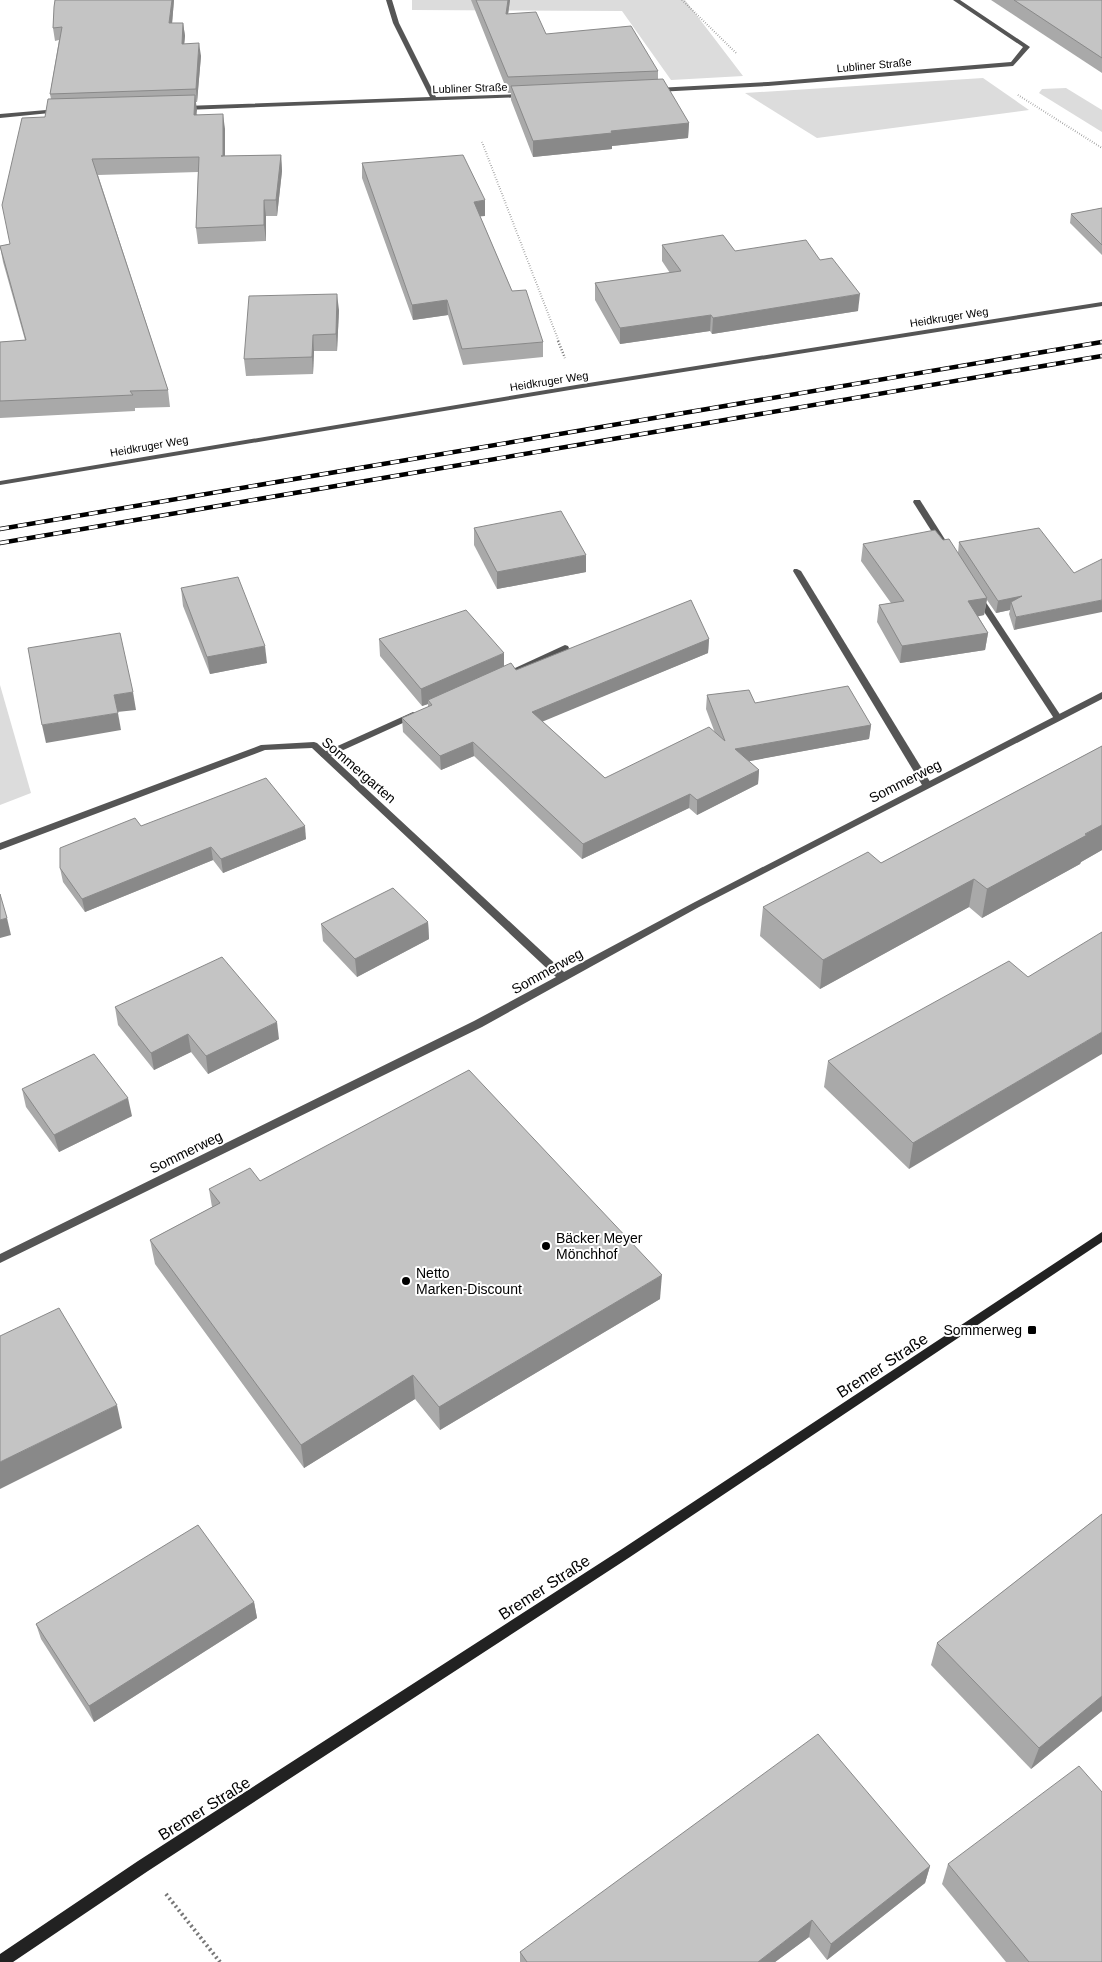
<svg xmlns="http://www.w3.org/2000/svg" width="1102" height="1962" viewBox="0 0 1102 1962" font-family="Arial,sans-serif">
	<rect width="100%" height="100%" fill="#fff"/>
	<g fill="#dcdcdc">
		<path d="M412,0H685L743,76L671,80L622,11L412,10Z"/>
		<path d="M983,78L1029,110L817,138L745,93Z"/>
		<path d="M1066,88L1102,110V132L1039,93L1042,89Z"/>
		<path d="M0,685L31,793L0,805Z"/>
	</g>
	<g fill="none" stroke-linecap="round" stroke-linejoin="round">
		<g stroke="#777" stroke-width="2" stroke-dasharray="0.5 2" stroke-linecap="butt">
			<path d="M682,0L737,54"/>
			<path d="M1018,95L1102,148"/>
			<path d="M482,142L559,342"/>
		</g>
		<path stroke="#777" stroke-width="2.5" stroke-dasharray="1 2" stroke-linecap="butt" d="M558,341L565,358"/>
		<path stroke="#777" stroke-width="4" stroke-dasharray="2 3" stroke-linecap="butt" d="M166,1894L220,1962"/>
		<g fill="#555" fill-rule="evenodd">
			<path d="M914,500H920L946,541L945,543H939L913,502Z"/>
			<path d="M794,569H797L801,571L932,785L930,787H924L922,785L793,571Z"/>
			<path d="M979,595L983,598L1061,716L1062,718L1061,720H1055L975,598Z"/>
			<path d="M565,645L568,646L569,648L568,650L507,677L504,678L500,675Z"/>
			<path d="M413,712L416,713L417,715L416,717L328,757H322L320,755L322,753Z"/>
		</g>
		<g fill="#555" fill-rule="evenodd">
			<path d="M386,0H392L399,23L436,97L523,94L526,96L525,97L185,110L182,108L185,106L430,97L393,23Z"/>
			<path d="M953,0H960L1030,47L1013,66L768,86L657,92L654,90L657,88L768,82L1011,62L1023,47Z"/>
			<path d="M58,109L60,110V112L0,118V114Z"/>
			<path d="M1102,302V306L576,389L0,485V481L576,385Z"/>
			<path d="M1102,692V699L699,907L482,1027L0,1263V1254L474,1021L556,977L312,748L265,750L0,850V843L261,745L314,742L317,743L564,972L693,903Z"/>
		</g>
		<path fill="#222" fill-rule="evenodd" d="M1102,1232V1242L630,1557L148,1871L13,1962H0V1954L138,1861L622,1549Z"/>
		<g stroke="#000" stroke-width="4.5">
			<g id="rail">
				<path d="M0,529L1102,342"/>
				<path d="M0,543L1102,356"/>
			</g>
		</g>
		<use href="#rail" stroke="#fff" stroke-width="3" stroke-dasharray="9" stroke-linecap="butt"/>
	</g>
	<g fill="#a9a9a9">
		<path d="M55,0H174L172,23H183L185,36L184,44L201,56L197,102H196V114L225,129V156L281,155L282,171L277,216H266V241L198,244L196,228L198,172L98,175L168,390L170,407L135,408V411L0,418V342L25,340L3,262L0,246L10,244L51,99L50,94L59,40L55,41L53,28Z"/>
		<path d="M471,0H510L508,14L546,34L658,71V79L689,123L688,138L612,146V149L533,157L511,100V93H508Z"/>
		<path d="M991,0H1102V73Z"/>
		<path d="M362,163L485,216H480L512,291L543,342V357L463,365L448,315L413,320L362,178Z"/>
		<path d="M1102,208V255L1070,223L1071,214Z"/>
		<path d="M662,245L735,251L858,311L712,334L710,331L620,344L595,300V283L670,273L662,261Z"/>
		<path d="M339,310L337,351H314L313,374L246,376L244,359Z"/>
		<path d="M474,528L586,572L497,589L474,545Z"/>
		<path d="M1039,528L1014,630L1009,614L1010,610L996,613L987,600L984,615L978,616L988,633L985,650L900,663L877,622L879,605L891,603L861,561L863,544L943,540L958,553L959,542Z"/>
		<path d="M181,588L267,663L210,674L183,606Z"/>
		<path d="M379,639L504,666L516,670L709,639L708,653L542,721L605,778L715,733L706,709L707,695L871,725L869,739L749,761L759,770L758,784L697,815L689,808L582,859L474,756L441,770L403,732L402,718L428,707V704L422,706L380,656Z"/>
		<path d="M1102,746V850L1081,862L1080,864L982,918L969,907L820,989L760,936L763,907L881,863Z"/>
		<path d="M141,826L306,839L223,873L213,860L85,912L63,882L60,868Z"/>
		<path d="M428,922L429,939L357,977L323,941L321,924Z"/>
		<path d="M1028,977L909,1169L824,1087L828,1061Z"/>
		<path d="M115,1007L279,1039L208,1074L191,1052L154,1070L118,1025Z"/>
		<path d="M22,1089L132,1116L59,1152L26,1107Z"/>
		<path d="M260,1181L660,1299L440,1430L415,1399L304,1468L155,1264L150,1240L212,1207L209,1189Z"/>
		<path d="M1102,1514V1711L1031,1769L931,1665L937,1643Z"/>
		<path d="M254,1602L257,1618L94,1722L41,1639L36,1624Z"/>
		<path d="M948,1864L1102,1962H1006L942,1884Z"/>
		<path d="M930,1866L925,1883L827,1960L809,1937L775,1962H520V1952Z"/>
	</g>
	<g fill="#898989">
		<path d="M172,0H174L171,36L169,23Z"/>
		<path d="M508,0H510L506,29V14Z"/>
		<path d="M183,23L185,36L183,57L182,44Z"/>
		<path d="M199,43L201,56L197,102L196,89Z"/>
		<path d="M195,95L197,110L195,130L194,115Z"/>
		<path d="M223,114L225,129V172L223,156Z"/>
		<path d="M689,123L688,138L612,146V149L533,157V141L611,131Z"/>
		<path d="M281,155L282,171L277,216L276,200Z"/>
		<path d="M264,200L266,216V241L264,225Z"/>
		<path d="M485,200V216L474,217V202Z"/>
		<path d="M337,294L339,310L337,351L336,334Z"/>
		<path d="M860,294L858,311L712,334L713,318Z"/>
		<path d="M447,300L448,315L413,320L412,305Z"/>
		<path d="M711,315L710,331L620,344V328Z"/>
		<path d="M313,335L314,351L313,374L312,357Z"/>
		<path d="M586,555V572L497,589V572Z"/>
		<path d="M1022,596L1011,602L1010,610L996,613L998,601Z"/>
		<path d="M987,598L984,615L966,619L968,601Z"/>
		<path d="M1102,600V612L1014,630L1016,617Z"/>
		<path d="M988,633L985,650L900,663L902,646Z"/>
		<path d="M709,639L708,653L532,726V712Z"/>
		<path d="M265,646L267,663L210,674L207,657Z"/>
		<path d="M504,653V670L428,700V704L422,706L421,689Z"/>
		<path d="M133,692L136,710L117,712L114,695Z"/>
		<path d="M118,713L121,730L46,743L42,725Z"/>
		<path d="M871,725L869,739L734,764L735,749Z"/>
		<path d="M473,742L474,756L441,770L440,756Z"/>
		<path d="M759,770L758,784L697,815V800Z"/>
		<path d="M690,794L689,808L582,859L583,844Z"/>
		<path d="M1102,825V850L1081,862L1080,864L982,918L987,889Z"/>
		<path d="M305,826L306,839L223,873L221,859Z"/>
		<path d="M211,847L213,860L85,912L82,899Z"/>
		<path d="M974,879L969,907L820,989L823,960Z"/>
		<path d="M7,918L11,935L0,938V920Z"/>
		<path d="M428,922L429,939L357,977L355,959Z"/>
		<path d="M277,1022L279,1039L208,1074L206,1056Z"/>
		<path d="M1102,1032V1054L909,1169L913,1143Z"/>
		<path d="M188,1034L191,1052L154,1070L151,1053Z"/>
		<path d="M128,1098L132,1116L59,1152L54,1135Z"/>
		<path d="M662,1275L660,1299L440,1430L439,1407Z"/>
		<path d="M413,1375L415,1399L304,1468L301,1445Z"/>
		<path d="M117,1405L122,1428L0,1489V1462Z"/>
		<path d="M254,1602L257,1618L94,1722L89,1706Z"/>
		<path d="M1102,1696V1711L1031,1769L1039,1748Z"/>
		<path d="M930,1866L925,1883L827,1960L831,1944Z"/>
		<path d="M812,1920L809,1937L775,1962H758Z"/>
	</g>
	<g fill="#c4c4c4" stroke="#898989">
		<path d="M55,0H172L169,23H183L182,44L199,43L196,89L50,94L62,27L53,28L54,7Z"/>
		<path d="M476,0H508L506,14L536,12L546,34L631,26L658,71L508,77Z"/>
		<path d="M1014,0H1102V58Z"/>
		<path d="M663,79L689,123L611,131L612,133L533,141L511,86Z"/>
		<path d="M195,95L194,115L223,114V156H221L281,155L276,200H264V225L196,228L199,157L92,159L168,390L130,391L133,395L0,401V342L26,340L0,246L10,244L2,205L22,118L45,117L48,99Z"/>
		<path d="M463,155L485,200L474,202L512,291L526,290L543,342L462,349L447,300L412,305L362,163Z"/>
		<path d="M1102,208V245L1071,214Z"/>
		<path d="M723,235L735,251L806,240L820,260L832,258L860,294L713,318L711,315L620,328L595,283L681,271L662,245Z"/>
		<path d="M337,294L336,334L313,335L312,357L244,359L249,296Z"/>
		<path d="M561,511L586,555L497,572L474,528Z"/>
		<path d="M1039,528L1074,573L1102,559V600L1016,617L1011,602L1022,596L998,601L959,542Z"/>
		<path d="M935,530L943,540L949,539L987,598L968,601L988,633L902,646L879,605L904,601L863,544Z"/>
		<path d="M238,577L265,646L207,657L181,588Z"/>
		<path d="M691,600L709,639L532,712L605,778L709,727L725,741L707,695L749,690L755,703L848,686L871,725L735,749L759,770L697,800L690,794L583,844L473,742L440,756L402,718L432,705L428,700L511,663L516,670Z"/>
		<path d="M466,610L504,653L421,689L379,639Z"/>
		<path d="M120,633L133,692L114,695L118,713L42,725L28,648Z"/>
		<path d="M1102,746V825L1085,834L1087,835L987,889L974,879L823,960L763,907L868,852L881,863Z"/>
		<path d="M266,778L305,826L221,859L211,847L82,899L60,868V848L135,818L141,826Z"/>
		<path d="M393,888L428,922L355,959L321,924Z"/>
		<path d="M0,894L7,918L0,920Z"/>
		<path d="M1102,932V1032L913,1143L828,1061L1009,961L1028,977Z"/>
		<path d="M222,957L277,1022L206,1056L188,1034L151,1053L115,1007Z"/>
		<path d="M94,1054L128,1098L54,1135L22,1089Z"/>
		<path d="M469,1070L662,1275L439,1407L413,1375L301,1445L150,1240L220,1203L209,1189L250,1168L260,1181Z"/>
		<path d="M59,1308L117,1405L0,1462V1336Z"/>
		<path d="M1102,1514V1696L1039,1748L937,1643Z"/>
		<path d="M198,1525L254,1602L89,1706L36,1624Z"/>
		<path d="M818,1734L930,1866L831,1944L812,1920L758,1962H527L520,1952Z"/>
		<path d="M1079,1766L1102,1792V1962H1029L948,1864Z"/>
	</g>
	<g fill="#000" stroke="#fff" stroke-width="2">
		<circle cx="546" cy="1246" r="5"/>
		<circle cx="406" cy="1281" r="5"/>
		<rect x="1027" y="1325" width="10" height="10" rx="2.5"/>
	</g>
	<g text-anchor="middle" stroke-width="4" stroke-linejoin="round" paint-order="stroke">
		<g font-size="11" fill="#000" stroke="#fff">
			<text transform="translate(874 65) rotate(-5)" y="4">Lubliner Straße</text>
			<text transform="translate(470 88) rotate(-2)" y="4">Lubliner Straße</text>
			<text transform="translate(949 317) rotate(-9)" y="4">Heidkruger Weg</text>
			<text transform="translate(549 381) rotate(-9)" y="4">Heidkruger Weg</text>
			<text transform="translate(149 446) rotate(-10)" y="4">Heidkruger Weg</text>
		</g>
		<g font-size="14" fill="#000" stroke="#fff">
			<text transform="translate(359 770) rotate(41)" y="5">Sommergarten</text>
			<text transform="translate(905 781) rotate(-27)" y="5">Sommerweg</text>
			<text transform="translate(547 971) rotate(-29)" y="5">Sommerweg</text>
			<text transform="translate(186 1152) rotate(-26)" y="5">Sommerweg</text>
		</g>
		<g font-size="14" fill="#000" stroke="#fff" text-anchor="start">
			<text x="556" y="1243">Bäcker Meyer<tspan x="556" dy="16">Mönchhof</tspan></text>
			<text x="416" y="1278">Netto<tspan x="416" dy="16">Marken-Discount</tspan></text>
			<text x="1022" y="1335" text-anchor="end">Sommerweg</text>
		</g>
		<g font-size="16" fill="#000" stroke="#fff">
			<text transform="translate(882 1365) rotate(-33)" y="6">Bremer Straße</text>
			<text transform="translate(544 1587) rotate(-33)" y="6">Bremer Straße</text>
			<text transform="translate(204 1808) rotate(-32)" y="6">Bremer Straße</text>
		</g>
	</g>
</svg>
